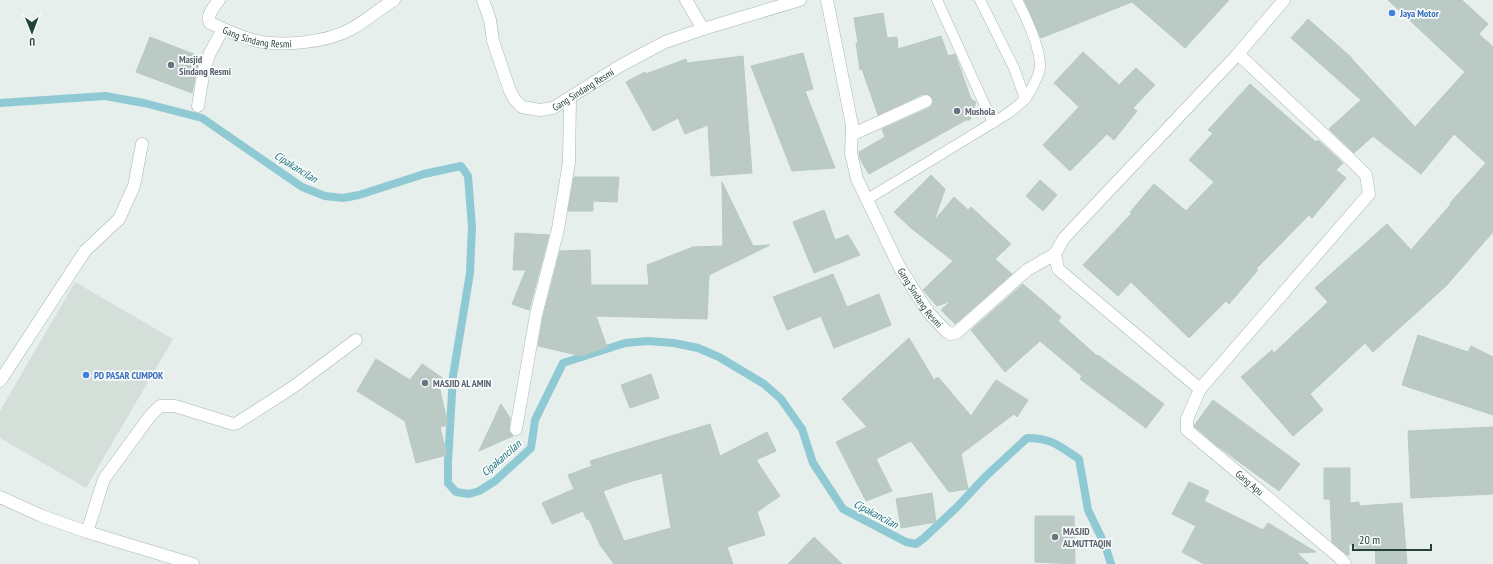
<svg xmlns="http://www.w3.org/2000/svg" width="1493" height="564" viewBox="0 0 1493 564" font-family="'PT Sans Narrow',sans-serif">
	<rect width="100%" height="100%" fill="#e6efeb"/>
	<path fill="#d4dfda" d="M75,282L173,339L86,488L0,438V411Z"/>
	<g fill="none" stroke-linecap="round" stroke-linejoin="round">
		<path stroke="#8ec9d4" stroke-width="8" d="M0,103L105,96L144,103L202,118L302,187L325,196L343,198L359,195L424,174L461,166L468,176L472,227L470,273L453,376L448,462V483L456,492L469,494L479,491L495,481L531,448L535,420L563,363L625,343L648,341L674,343L698,348L719,357L764,384L781,399L802,429L813,463L843,509L906,542L916,544L924,538L957,507L985,477L1027,438C1052,438 1059,446 1079,459L1088,510L1105,545L1111,564"/>
	</g>
	<g fill="#bbcac4" stroke="#b8c9c2" fill-rule="evenodd">
		<path d="M1024,0H1229L1185,48L1132,2L1041,38Z"/>
		<path d="M1388,0H1462L1488,24L1479,34L1493,47V232L1446,286L1373,352L1365,343L1310,394L1323,410L1293,436L1241,377L1272,350L1274,353L1328,302L1315,288L1387,224L1411,250L1451,204L1450,203L1486,163L1454,134L1421,174L1373,136L1354,153L1329,129L1361,100L1291,38L1308,19L1352,58V59L1415,127L1465,72Z"/>
		<path d="M883,13L887,38L897,37L898,49L941,36L948,56L955,54L971,99L976,102L970,120H966L869,174L860,159L859,152L885,137L882,129L929,108L932,105L933,101L930,95L923,94L878,115L862,69L860,70L856,43H858L854,18Z"/>
		<path d="M150,37L201,57L197,68L192,93L136,72Z"/>
		<path d="M1083,52L1119,85L1136,68L1155,85L1133,108L1137,111L1114,140L1107,134L1070,171L1043,145L1079,107L1054,83Z"/>
		<path d="M803,53L813,89L805,91L835,168L792,171L751,66Z"/>
		<path d="M743,56L752,173L711,176L708,125L685,134L678,118L653,131L626,82L645,72L646,74L686,59L687,63Z"/>
		<path d="M1250,84L1316,142L1318,140L1343,163L1336,170L1346,178L1312,218L1309,215L1256,269L1258,270L1229,304L1226,301L1189,338L1131,282L1118,296L1083,265L1132,213L1130,212L1154,184L1186,211L1214,182L1189,160L1213,133L1208,130Z"/>
		<path d="M931,175L945,189L934,221L954,197L968,210L971,207L1011,244L995,259L1012,274L955,324L941,310L951,301L937,306L923,290L953,261L911,228L894,212Z"/>
		<path d="M574,177H619L617,202L593,201V211H568Z"/>
		<path d="M1040,180L1057,195L1043,211L1026,196Z"/>
		<path d="M722,182L753,246L770,245L709,275L707,319L596,316L607,347L582,356L538,346L543,317L560,251L590,250L591,285H649L647,265L693,247L723,246Z"/>
		<path d="M824,210L835,240L848,235L860,255L814,273L793,222Z"/>
		<path d="M515,233L549,235L529,310L512,304L526,270H513Z"/>
		<path d="M833,274L847,307L879,294L891,325L834,348L821,316L787,330L773,297Z"/>
		<path d="M1023,284L1061,317L1058,321L1097,356L1098,355L1164,404L1146,428L1080,379L1082,376L1040,341L1005,372L971,330Z"/>
		<path d="M1418,335L1468,352L1471,346L1493,357V415L1402,385Z"/>
		<path d="M909,338L934,380L938,377L971,416L996,380L1028,400L1017,417L1014,414L961,454L968,489L949,492L911,441L876,459L892,491L866,501L836,442L867,427L842,399Z"/>
		<path d="M376,359L410,380L422,364L444,379L439,386L448,425L440,427L447,455L416,463L405,421L357,391Z"/>
		<path d="M651,374L659,398L630,408L621,385Z"/>
		<path d="M1213,400L1300,464L1279,491L1216,445L1194,426Z"/>
		<path d="M501,404L510,418L509,431L513,436L479,451Z"/>
		<path d="M710,424L720,456L767,432L776,451L756,460L780,496L757,512L765,535L727,547L733,564H614L600,545L589,519L587,520L583,511L552,524L542,503L574,489L568,475L592,466L590,461ZM662,473L671,528L624,541L603,491L629,482Z"/>
		<path d="M1493,427V494L1411,498L1408,431Z"/>
		<path d="M1324,468H1350V503L1359,502V506L1402,503L1407,564H1376L1375,548L1358,549L1349,543V555H1347L1332,542L1330,499H1324Z"/>
		<path d="M1189,482L1209,491L1204,501L1263,530L1268,523L1316,552L1297,553L1309,564H1204L1182,552L1196,526L1172,514Z"/>
		<path d="M932,493L936,522L901,528L896,499Z"/>
		<path d="M1035,516H1074L1075,564L1035,562Z"/>
		<path d="M814,537L842,564H788Z"/>
	</g>
	<g fill="none" stroke-linecap="round" stroke-linejoin="round">
		<g stroke="#a8b8b2" stroke-width="11">
			<g id="lane">
				<path d="M937,0L993,123"/>
				<path d="M980,0L1014,68L1025,99"/>
				<path d="M866,200L1007,114C1013,109 1021,104 1026,98C1031,90 1039,77 1040,67C1041,50 1026,16 1017,0"/>
			</g>
		</g>
		<g stroke="#a8b8b2" stroke-width="13">
			<g id="street">
				<path id="s1" d="M219,0C214,7 206,15 210,23C224,29 238,36 253,40C280,47 326,43 351,29C366,21 379,9 394,0"/>
				<path id="s2" d="M483,0L490,20L493,41L510,91L515,100L522,107L540,110L553,108L620,66L665,42L703,29L800,0"/>
				<path d="M686,0L703,29"/>
				<path id="s3" d="M827,0L852,125L851,153L857,179L899,266L919,298L929,313L946,331L951,334L956,333L1027,270L1055,254"/>
				<path id="s4" d="M1238,54L1351,160L1366,175L1369,194L1200,389L1187,419V430L1339,557L1345,564"/>
				<path d="M198,106L204,69L210,53L223,29"/>
				<path d="M853,134L926,101"/>
				<path d="M0,381L85,251L119,219L134,186L142,144"/>
				<path d="M1200,389L1058,269L1055,254L1064,238L1238,54L1284,0"/>
				<path d="M516,429L536,315L558,229L569,162L570,99"/>
				<path d="M0,497L42,516L87,532L193,564"/>
				<path d="M87,532L104,479L150,416L160,406H175L233,424L237,423L293,387L356,340"/>
			</g>
		</g>
		<use href="#lane" stroke="#fff" stroke-width="10"/>
		<use href="#street" stroke="#fff" stroke-width="12"/>
	</g>
	<g fill="#3f7fe0" stroke="#f7fbf9" stroke-width="1.5">
		<circle cx="1392" cy="13" r="4"/>
		<circle cx="86" cy="375" r="4"/>
	</g>
	<g fill="#6b7280" stroke="#f7fbf9" stroke-width="1.5">
		<circle cx="171" cy="65" r="4"/>
		<circle cx="957" cy="111" r="4"/>
		<circle cx="425" cy="383" r="4"/>
		<circle cx="1055" cy="537" r="4"/>
	</g>
	<g text-anchor="middle" stroke-width="3.5" stroke-linejoin="round" paint-order="stroke">
		<g font-size="10" font-weight="bold" fill="#366cbe" stroke="#f7fbf9" text-anchor="start">
			<text x="1400" y="17">Jaya Motor</text>
			<text x="94" y="379">PD PASAR CUMPOK</text>
		</g>
		<g font-size="10" fill="#24423a" stroke="#f7fbf9">
			<text dy="4" stroke="none"><textPath href="#s1" startOffset="76">Gang Sindang Resmi</textPath></text>
			<text dy="4" stroke="none"><textPath href="#s2" startOffset="182">Gang Sindang Resmi</textPath></text>
			<text dy="4" stroke="none"><textPath href="#s3" startOffset="317">Gang Sindang Resmi</textPath></text>
			<text dy="4" stroke="none"><textPath href="#s4" startOffset="579">Gang Apu</textPath></text>
		</g>
		<g font-size="10" font-weight="bold" fill="#5b616d" stroke="#f7fbf9" text-anchor="start">
			<text x="179" y="63">Masjid<tspan x="179" dy="12">Sindang Resmi</tspan></text>
			<text x="965" y="115">Mushola</text>
			<text x="433" y="387">MASJID AL AMIN</text>
			<text x="1063" y="535">MASJID<tspan x="1063" dy="12">ALMUTTAQIN</tspan></text>
		</g>
		<g font-size="11" font-style="italic" fill="#1c6f80" stroke="#f7fbf9">
			<text transform="translate(296 167) rotate(32)" y="4">Cipakancilan</text>
			<text transform="translate(501 458) rotate(-41)" y="4">Cipakancilan</text>
			<text transform="translate(876 514) rotate(28)" y="4">Cipakancilan</text>
		</g>
	</g>
	<g transform="translate(32 32) rotate(179)" stroke="#f7fbf9" stroke-width="3" paint-order="stroke">
	<path d="M0-3L7 15L0 10L-7 15Z" fill="#24423a"/>
	<text y="-6" font-size="11" font-weight="bold" text-anchor="middle" fill="#24423a">U</text>
	</g>
	<path d="M1353 544v6h78v-6" fill="none" stroke="#24423a" stroke-width="2"/>
	<text x="1359" y="544" font-size="12" fill="#24423a" stroke="#f7fbf9" stroke-width="3" paint-order="stroke">20 m</text>
</svg>
